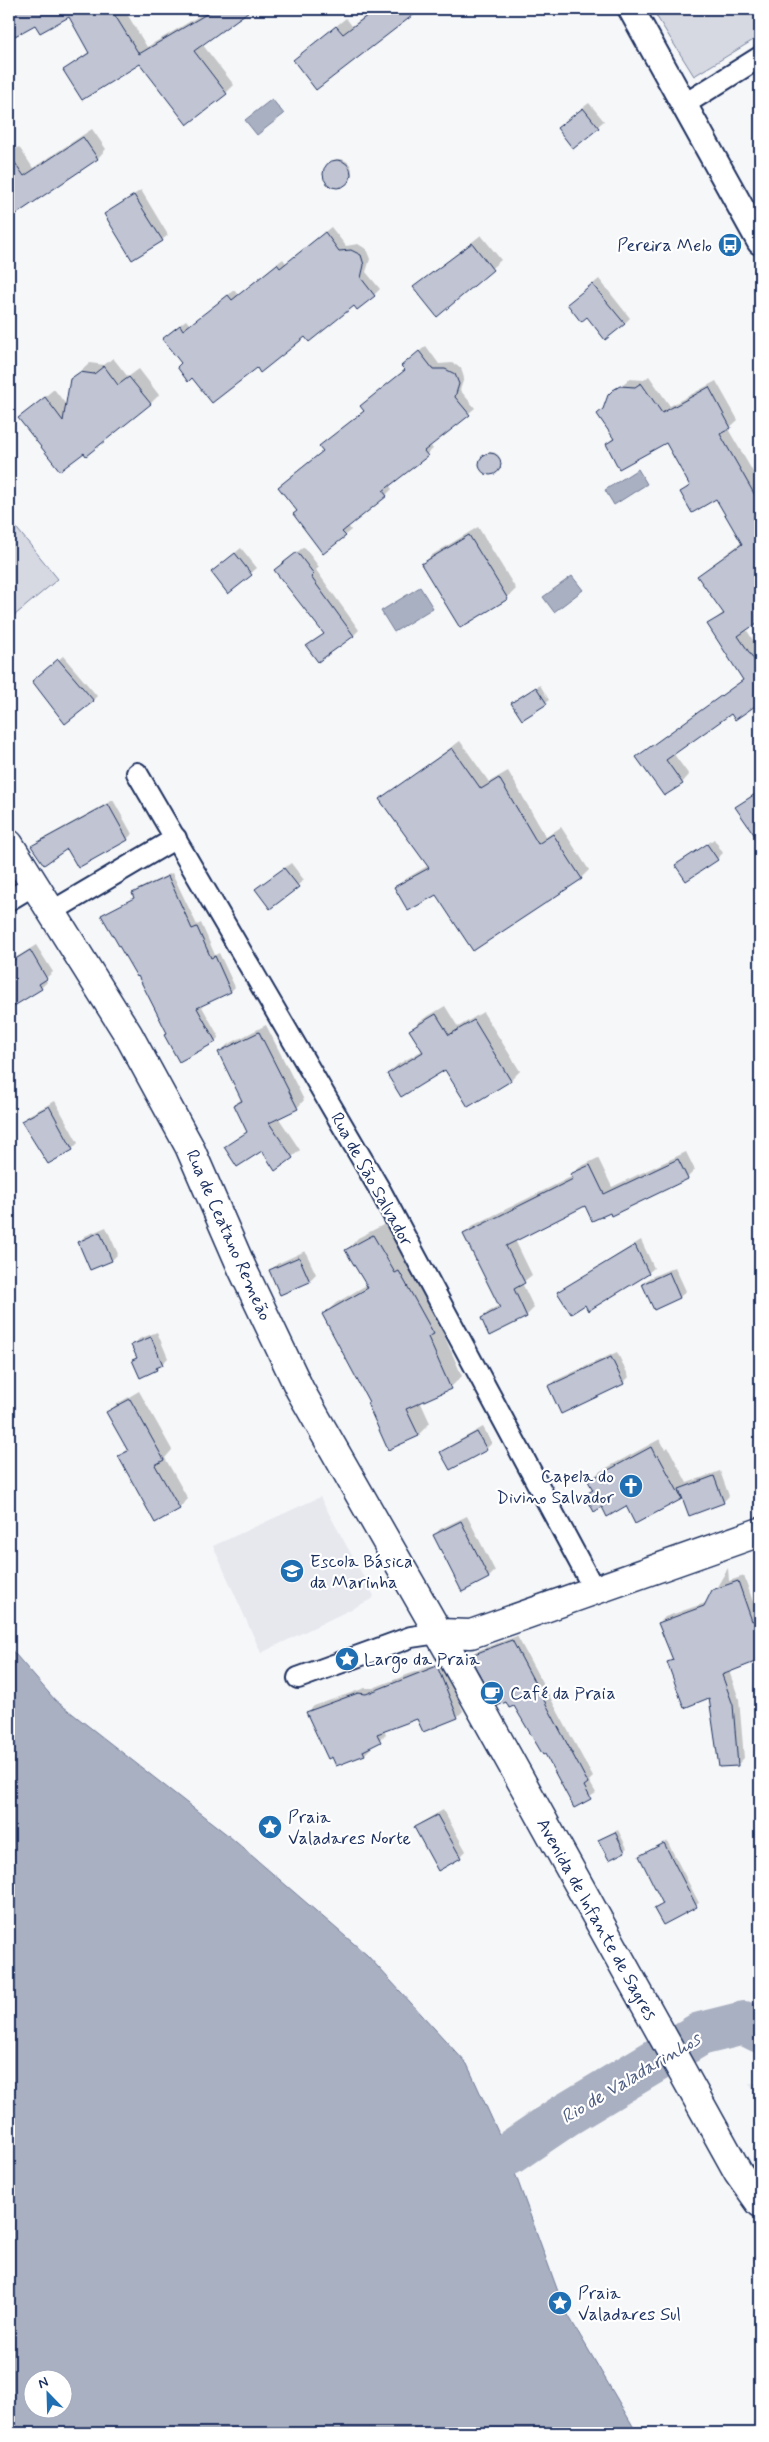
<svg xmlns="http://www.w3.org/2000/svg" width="769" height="2442" viewBox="0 0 769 2442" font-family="Mynerve,sans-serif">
	<rect width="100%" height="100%" fill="#f6f7f9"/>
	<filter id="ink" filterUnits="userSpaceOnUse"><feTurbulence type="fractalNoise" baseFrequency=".02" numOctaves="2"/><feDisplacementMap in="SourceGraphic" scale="10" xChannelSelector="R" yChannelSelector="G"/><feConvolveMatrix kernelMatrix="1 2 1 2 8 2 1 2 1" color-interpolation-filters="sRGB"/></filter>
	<g filter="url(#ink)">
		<g fill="#e6e8ee">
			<path d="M320,1497L374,1596L372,1599L261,1653L213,1546Z"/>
			<path d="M749,2083H760V2104Z"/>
		</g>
		<g fill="#d6d9e2" stroke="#7884a0">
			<path d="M652,9H760V36L694,76Z"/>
			<path d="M9,519L58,579L9,620Z"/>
		</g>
		<g fill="#a9b0c1" stroke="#707c99" fill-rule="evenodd">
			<path d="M272,99L284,114L257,135L245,120Z"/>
			<path d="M638,469L647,484L614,505L605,490Z"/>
			<path d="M572,576L583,590L554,612L543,597Z"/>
			<path d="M420,587L433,608L394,632L381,611Z"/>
			<path d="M9,1647L55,1700L229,1836L367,1955L467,2064L508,2154L564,2308L637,2433H9ZM32,2380H62V2410H32Z"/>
		</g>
		<g fill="#0003">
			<path d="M9,9H124L147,47L211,9H243L245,10L202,44L234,85L226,93L140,63L64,70L90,51L69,15L35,23L15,34L9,23Z"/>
			<path d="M375,9H419L316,88L295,60L346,18L352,26Z"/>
			<path d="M589,103L604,121L573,147L564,122Z"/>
			<path d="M92,129L106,149L98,158L9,218V153L19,147L33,168Z"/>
			<circle cx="339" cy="172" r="13"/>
			<path d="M141,190L168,235L162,240L105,214Z"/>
			<path d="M331,227L346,246L358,244L366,249L370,259L366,272L380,289L374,295L358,309L354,304L257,366L182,363L169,333L186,320L190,325L234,290L238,295L283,259L286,263Z"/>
			<path d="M481,235L501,260L437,315L414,287Z"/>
			<path d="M599,279L630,318L624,324L575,299Z"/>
			<path d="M426,346L439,364L452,363L461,368L464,378L460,390L475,408L430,445L433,449L389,485L392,489L386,495L348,526L351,530L345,535L298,511L279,487L324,450L327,441L365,410L406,370L409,360Z"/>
			<path d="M113,358L128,377L139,369L159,395L150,404L84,452L20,418L54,389L67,406L71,380L90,363L104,365Z"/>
			<path d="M649,376L670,406L716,381L738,420L728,429L760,484V620L746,629L760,651V701L736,718L732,712L673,753L689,775L682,783L638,757L744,679L708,625L724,612L698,576L742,542L717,497L682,492L690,484L667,441L607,444L614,437L605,407L609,396L629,379L644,380Z"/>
			<circle cx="491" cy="462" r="10"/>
			<path d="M478,527L516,589L507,598L461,626L423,564L432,555Z"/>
			<path d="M304,547L319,567L316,570L359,630L354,635L314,641L325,633L281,564Z"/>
			<path d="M241,548L257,568L228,592L212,572Z"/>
			<path d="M63,656L97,696L93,700L38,677Z"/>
			<path d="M540,685L549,700L523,718L516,700Z"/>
			<path d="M460,741L489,782L508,771L546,837L561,827L589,870L581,878L437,894L396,888L404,880L429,865L381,799Z"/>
			<path d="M760,789V818L749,825L737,807Z"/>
			<path d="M113,800L132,834L127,839L67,847H32L37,842Z"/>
			<path d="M714,839L723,853L717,859L676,866Z"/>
			<path d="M291,863L304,880L270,907L257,889Z"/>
			<path d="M172,873L197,925L201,923L215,955L219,953L235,987L231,991L201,1005L219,1037L215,1041L168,1032L139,974L103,915L140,896L134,894L138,889Z"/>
			<path d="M36,945L53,972L45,979L47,982L41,988L9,1007V962Z"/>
			<path d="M445,1006L458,1027L483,1012L520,1071L511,1080L468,1106L446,1069L388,1074L397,1065L423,1050L411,1030L420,1021Z"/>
			<path d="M266,1025L304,1100L297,1108L278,1117L300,1150L292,1157L263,1150L226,1147L248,1131L235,1105L242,1098L219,1053L227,1045Z"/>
			<path d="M55,1101L78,1143L72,1149L48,1162L23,1121L29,1115Z"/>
			<path d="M686,1152L695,1170L687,1178L610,1211L586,1205L515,1240L532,1275L522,1283L534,1308L526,1316L482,1318L490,1310L500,1305L465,1234L472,1226L573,1176L572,1174L580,1167L598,1158L612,1187Z"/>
			<path d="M385,1224L407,1262L411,1260L445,1321L440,1326L462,1376L450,1388L420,1401L430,1423L418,1435L370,1401L324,1314L336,1303L368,1284L347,1250L358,1238Z"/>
			<path d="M106,1227L118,1254L112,1260L91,1269L79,1242L85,1236Z"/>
			<path d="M641,1240L654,1268L648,1273L559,1292Z"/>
			<path d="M305,1251L316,1274L310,1280L281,1293L271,1270L277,1264Z"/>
			<path d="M675,1267L686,1291L680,1297L654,1308L643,1284L649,1278Z"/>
			<path d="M157,1332L168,1358L157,1369L134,1360L137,1356L133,1345L139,1339Z"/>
			<path d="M617,1352L629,1377L623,1383L550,1386L556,1380Z"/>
			<path d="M139,1391L172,1450L165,1458L188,1499L179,1508L120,1456L128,1448L108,1412L117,1404Z"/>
			<path d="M483,1427L492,1443L486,1449L442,1453L448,1447Z"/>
			<path d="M660,1439L665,1449L668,1447L687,1483L720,1471L729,1496L723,1502L683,1496L626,1505L603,1506L586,1495L593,1488L590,1481L599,1472Z"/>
			<path d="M467,1516L495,1571L489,1577L462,1590L435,1535L440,1529Z"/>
			<path d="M728,1568L729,1581L744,1576L758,1616L760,1615V1659L729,1671L739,1699L744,1758L738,1764L710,1696L668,1663L673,1658L659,1623L665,1617L708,1602Z"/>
			<path d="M517,1636L593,1777L589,1781L596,1793L575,1806L546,1752L515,1704L506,1700L471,1656L476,1651Z"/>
			<path d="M443,1661L463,1711L457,1717L418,1718L384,1730L386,1735L370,1746L371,1748L365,1754L337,1765L308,1712L314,1706L365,1688H373Z"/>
			<path d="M443,1810L466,1851L460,1857L416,1828L422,1822Z"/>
			<path d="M618,1830L627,1848L609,1859L602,1838Z"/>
			<path d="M667,1841L699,1903L663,1924L655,1909L664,1903L640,1857Z"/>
		</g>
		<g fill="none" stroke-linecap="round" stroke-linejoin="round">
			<path stroke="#a9b0c1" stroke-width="44" d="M508,2154L564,2116L700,2034L744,2023L760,2031"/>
		</g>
		<g fill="#c0c4d3" stroke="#1b2f5e">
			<path d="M9,9H111L139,54L215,9H252L194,51L227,94L187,125L140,64L82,100L63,70L89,53L69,17L40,33L35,25L15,36L9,26Z"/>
			<path d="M376,9H421L316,90L293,60L336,26L343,34Z"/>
			<path d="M583,108L599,128L573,149L557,128Z"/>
			<path d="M83,137L98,159L9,219V154L24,176Z"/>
			<circle cx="337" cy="174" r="14"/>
			<path d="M134,195L163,241L132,260L104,214Z"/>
			<path d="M325,232L339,251L351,250L361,255L364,265L361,278L375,296L357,310L354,306L309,342L305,337L260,373L257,368L212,403L192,378L188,382L177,367L181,363L162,339L180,325L183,330L228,295L232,300L277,264L280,268Z"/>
			<path d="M472,243L493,270L437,317L413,287Z"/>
			<path d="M592,284L625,324L605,340L587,317L581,322L567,304Z"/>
			<path d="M419,351L433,369H445L455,374L459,384L455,397L470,415L424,451L428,456L383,491L387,496L342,532L346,536L323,554L293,514L297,511L278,487L323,451L319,446L364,411L360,406L405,370L401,366Z"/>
			<path d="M104,366L118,385L129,377L151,404L86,456L84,453L60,471L18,418L45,397L63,421L70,379L80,372L94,374Z"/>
			<path d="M641,383L662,413L709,387L731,428L720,434L760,504V621L738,636L760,668V707L758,704L735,720L731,714L666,760L683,784L664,796L636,757L743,680L707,624L724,614L697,576L742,544L716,499L692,513L680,492L690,486L666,443L619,469L606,444L614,439L597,414L603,409L608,395L613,390L620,386L635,387Z"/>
			<circle cx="490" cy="464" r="11"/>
			<path d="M469,535L508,599L460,628L421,564Z"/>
			<path d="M297,552L314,574L311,577L354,636L318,662L306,646L324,634L274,570Z"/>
			<path d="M235,553L252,575L228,594L211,572Z"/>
			<path d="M58,659L94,701L65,724L32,681Z"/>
			<path d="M536,687L547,704L522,720L511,703Z"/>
			<path d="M452,748L481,789L499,778L538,844L553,834L582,879L473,951L436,895L408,911L394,887L429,868L379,799Z"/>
			<path d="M760,791V843L735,807Z"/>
			<path d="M108,804L128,840L78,868L67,849L44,865L31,846Z"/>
			<path d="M707,844L718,860L686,881L675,865Z"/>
			<path d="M284,868L299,887L270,909L255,889Z"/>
			<path d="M168,876L192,929L197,927L211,958L215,956L231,992L197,1008L216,1042L179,1062L164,1035L167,1033L138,976L137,977L101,915L134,898L132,893Z"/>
			<path d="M30,950L47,979L39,984L42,989L9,1009V963Z"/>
			<path d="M436,1014L449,1035L474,1020L511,1081L468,1107L445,1070L401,1097L387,1074L423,1052L409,1030Z"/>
			<path d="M259,1032L298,1109L269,1123L293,1158L275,1171L262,1151L237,1167L224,1147L247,1132L234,1105L242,1101L218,1052Z"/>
			<path d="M49,1106L73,1150L48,1164L21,1121Z"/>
			<path d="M678,1159L688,1179L611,1216L610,1213L592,1221L585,1206L506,1246L525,1283L514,1289L527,1317L489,1336L481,1318L500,1308L463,1234L573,1179L570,1174L590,1165L604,1194Z"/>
			<path d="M100,1232L112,1261L90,1270L78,1242Z"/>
			<path d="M373,1235L395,1273L399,1271L434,1334L428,1337L451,1389L406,1409L419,1436L388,1450L367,1403L369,1402L322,1314L368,1288L345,1250Z"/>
			<path d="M635,1245L649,1274L588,1311L585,1305L571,1314L557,1292Z"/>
			<path d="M299,1257L310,1282L280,1295L269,1270Z"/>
			<path d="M669,1272L680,1298L654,1310L642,1284Z"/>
			<path d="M151,1337L163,1365L156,1368L157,1370L140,1378L132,1360L137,1358L131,1345Z"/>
			<path d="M611,1357L624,1384L561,1414L548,1386Z"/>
			<path d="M130,1399L164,1460L155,1465L180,1509L155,1523L118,1456L128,1451L106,1412Z"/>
			<path d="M477,1432L487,1450L450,1470L440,1452Z"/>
			<path d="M651,1447L656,1457L658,1455L682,1499L635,1524L626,1506L607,1517L602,1507L594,1512L585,1495L593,1490L588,1481Z"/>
			<path d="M714,1476L724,1503L689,1516L679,1489Z"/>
			<path d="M461,1521L489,1578L462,1592L433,1535Z"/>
			<path d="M738,1581L752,1621L760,1618V1660L722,1675L733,1705L738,1766L719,1767L709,1698L684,1708L667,1662L673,1660L658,1623L704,1606L712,1590Z"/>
			<path d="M512,1640L588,1783L584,1786L591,1799L574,1808L545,1754L543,1755L514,1706L509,1708L506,1702L497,1706L469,1656Z"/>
			<path d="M437,1666L458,1718L423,1732L417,1719L377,1734L381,1742L363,1751L365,1755L336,1766L332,1757L328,1759L306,1712L358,1693L366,1694Z"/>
			<path d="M437,1815L461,1858L438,1871L414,1827Z"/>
			<path d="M615,1832L625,1852L609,1860L598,1840Z"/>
			<path d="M664,1843L697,1907L663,1925L654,1909L663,1904L639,1856Z"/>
		</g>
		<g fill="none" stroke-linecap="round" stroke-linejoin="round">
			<g stroke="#1b2f5e" stroke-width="24">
				<g id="minor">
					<path d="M685,104L760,57"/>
					<path d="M137,773L380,1190L595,1591"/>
					<path d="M9,900L34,885"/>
					<path d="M51,912L176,838"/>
					<path d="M298,1678L411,1637L438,1633"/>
				</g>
			</g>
			<g stroke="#1b2f5e" stroke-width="29">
				<path id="tertiary" d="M631,9L760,242"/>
			</g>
			<g stroke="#1b2f5e" stroke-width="31">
				<g id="secondary">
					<path d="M9,844L128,1034L189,1146L242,1268L300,1390L458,1667L738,2172L760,2203"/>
					<path d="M438,1633L471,1634L760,1532"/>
				</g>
			</g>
			<use href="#minor" stroke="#fff" stroke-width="20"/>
			<use href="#tertiary" stroke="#fff" stroke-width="25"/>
			<use href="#secondary" stroke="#fff" stroke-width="28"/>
		</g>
	</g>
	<defs>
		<g id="bus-disc" transform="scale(1.25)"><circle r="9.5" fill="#1f6fb2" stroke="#fff"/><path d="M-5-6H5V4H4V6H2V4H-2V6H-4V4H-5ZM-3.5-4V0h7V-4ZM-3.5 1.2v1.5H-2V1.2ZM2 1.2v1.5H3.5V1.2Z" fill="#fff"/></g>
		<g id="church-disc" transform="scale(1.25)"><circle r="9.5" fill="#1f6fb2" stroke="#fff"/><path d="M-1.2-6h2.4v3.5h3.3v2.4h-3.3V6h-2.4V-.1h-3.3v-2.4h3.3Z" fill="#fff"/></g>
		<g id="school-disc" transform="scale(1.25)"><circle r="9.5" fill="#1f6fb2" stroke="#fff"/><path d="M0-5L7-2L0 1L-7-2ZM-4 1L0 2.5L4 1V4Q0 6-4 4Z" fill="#fff"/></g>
		<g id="sight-disc" transform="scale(1.25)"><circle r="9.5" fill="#1f6fb2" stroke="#fff"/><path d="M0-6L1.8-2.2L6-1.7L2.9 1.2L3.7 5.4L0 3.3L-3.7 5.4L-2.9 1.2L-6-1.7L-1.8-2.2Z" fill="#fff"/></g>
		<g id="cafe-disc" transform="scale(1.25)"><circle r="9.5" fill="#1f6fb2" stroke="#fff"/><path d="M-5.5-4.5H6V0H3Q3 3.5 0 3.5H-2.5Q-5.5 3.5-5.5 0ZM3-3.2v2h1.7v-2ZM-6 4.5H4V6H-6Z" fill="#fff"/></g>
	</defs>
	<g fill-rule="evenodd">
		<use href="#bus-disc" x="730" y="245"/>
		<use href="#church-disc" x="631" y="1486"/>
		<use href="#school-disc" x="292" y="1571"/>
		<use href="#sight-disc" x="347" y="1659"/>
		<use href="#cafe-disc" x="492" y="1693"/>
		<use href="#sight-disc" x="270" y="1827"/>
		<use href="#sight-disc" x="560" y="2303"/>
	</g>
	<g text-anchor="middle" stroke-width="4.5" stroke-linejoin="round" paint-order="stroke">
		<g font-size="18" fill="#1b2f5e" stroke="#fff" text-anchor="start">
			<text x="712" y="251" text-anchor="end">Pereira Melo</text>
			<text x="614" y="1482" text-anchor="end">Capela do<tspan x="614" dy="21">Divino Salvador</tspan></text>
			<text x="310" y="1567">Escola Básica<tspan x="310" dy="21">da Marinha</tspan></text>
			<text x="364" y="1665">Largo da Praia</text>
			<text x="510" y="1699">Café da Praia</text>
			<text x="288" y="1823">Praia<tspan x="288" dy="21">Valadares Norte</tspan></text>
			<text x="578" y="2299">Praia<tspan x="578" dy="21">Valadares Sul</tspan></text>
		</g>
		<g font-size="18" fill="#1b2f5e" stroke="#fff">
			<text transform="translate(372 1179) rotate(61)" y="6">Rua de São Salvador</text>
			<text transform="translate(229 1235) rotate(66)" y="6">Rua de Ceatano Remeão</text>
			<text transform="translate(597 1919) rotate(61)" y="6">Avenida de Infante de Sagres</text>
		</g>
		<g font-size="19" font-style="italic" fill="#4d5c81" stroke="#fff">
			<text transform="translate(630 2077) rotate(-31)" y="7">Rio de Valadarinhos</text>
		</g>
	</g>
	<rect width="769" height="2442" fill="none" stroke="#fff" stroke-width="30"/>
	<rect x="15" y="15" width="739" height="2412" fill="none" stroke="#1b2f5e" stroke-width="2" filter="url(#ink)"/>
	<g transform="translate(48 2394) rotate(337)"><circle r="24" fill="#ffffff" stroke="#a4acbf"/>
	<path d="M0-4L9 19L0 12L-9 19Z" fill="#1f6fb2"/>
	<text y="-8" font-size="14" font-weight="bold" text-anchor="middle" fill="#1b2f5e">N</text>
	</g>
</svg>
